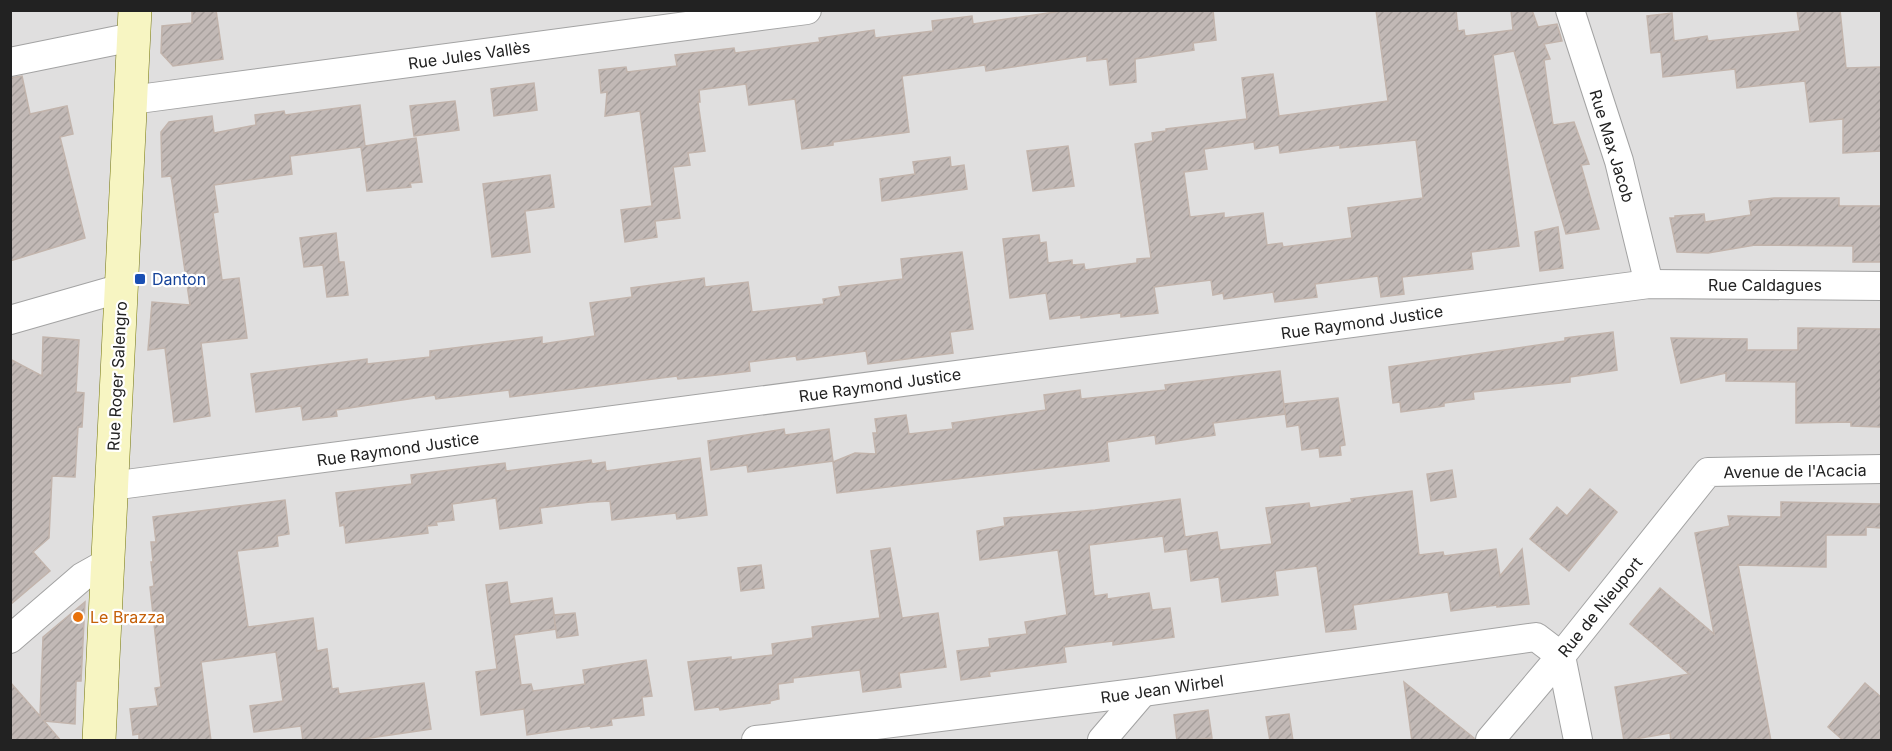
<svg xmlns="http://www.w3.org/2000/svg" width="1892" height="751" viewBox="0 0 1892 751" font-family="Inter,sans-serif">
	<defs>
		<pattern id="building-hatch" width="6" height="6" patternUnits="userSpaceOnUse" patternTransform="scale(1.5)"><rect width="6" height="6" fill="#c2b9b6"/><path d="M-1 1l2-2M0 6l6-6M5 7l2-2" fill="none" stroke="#a69f9c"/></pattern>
	</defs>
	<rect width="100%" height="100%" fill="#f1eee9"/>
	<path fill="#e0dfdf" d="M10,11H1881V740H11Z"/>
	<g fill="url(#building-hatch)" stroke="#c2b4ac" stroke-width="1.5" fill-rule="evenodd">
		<path d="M192,10H216L223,59L173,66L161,53L162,26L192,23Z"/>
		<path d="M1068,10H1213L1216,40L1193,43L1194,50L1135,59L1136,82L1110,85L1107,59L1087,61V56L986,71L985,65L902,76L909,132L833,142V145L802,149L795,99L749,105L746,84L699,90L700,102H698L705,151L688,153L690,165L673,167L680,218L655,221L657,237L625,242L621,210L652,206L640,111L605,116L607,92L601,93L599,70L626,67L627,72L677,66L675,55L734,48L735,53L820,42L819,38L874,30L875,38L933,31L932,21L972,16L973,24Z"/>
		<path d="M1376,10H1456L1458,31L1464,30L1465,36L1513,30L1511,10H1532L1538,27L1557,24L1562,41L1544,44L1550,59L1544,60L1553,125L1574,122L1589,164L1581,165L1599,229L1566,234L1514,51L1493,55L1519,246L1471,252L1473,269L1402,277L1404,294L1381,297L1378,276L1315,284L1317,297L1275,302L1273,292L1224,299L1223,293L1213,295L1211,280L1154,287L1158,313L1121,317V313L1081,318V315L1050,319L1046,293L1010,298L1003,239L1039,235L1040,243L1046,242L1048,263L1072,260V265L1084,264L1085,270L1137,263V259L1151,258L1135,144L1153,141L1152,133L1166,131V129L1247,119L1242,78L1273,74L1279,116L1388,101ZM1416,140L1423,198L1348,208L1352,238L1283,247L1282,243L1267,245L1263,213L1224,218V213L1190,217L1184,172L1207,169L1204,149L1254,142L1255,149L1279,145L1280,153L1340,145V148Z"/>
		<path d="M1797,10H1840L1846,68L1881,67V151L1843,153V119L1810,122L1805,81L1737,88L1735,69L1663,77L1661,52L1651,53L1647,16L1672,13L1674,41L1707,36L1708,41L1800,31Z"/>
		<path d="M22,76L30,114L67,106L73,134L60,137L85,238L10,261V78Z"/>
		<path d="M534,83L537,110L494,116L491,89Z"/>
		<path d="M455,101L459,130L414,136L410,106Z"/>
		<path d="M360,105L365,146L416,138L422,182L410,183L411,187L367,191L361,147L290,156L292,174L214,185L218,212L213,213L222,280L239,278L247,338L201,343L210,416L174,422L165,348L148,350L152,302L190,305L171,176L162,177L161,132L169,122L212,116L214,133L256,125L255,115L284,111L285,115Z"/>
		<path d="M1068,146L1074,186L1033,191L1027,151Z"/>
		<path d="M950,157L951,167L964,165L967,189L882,201L880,179L915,174L913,162Z"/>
		<path d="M550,175L554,207L525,211L530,252L492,257L483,184Z"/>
		<path d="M1774,198H1839V206H1881V262H1853V246L1755,245L1708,253L1677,252L1670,218H1675V216L1704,214L1705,222L1751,215L1749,201Z"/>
		<path d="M1558,227L1563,268L1540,271L1535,232Z"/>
		<path d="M336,233L339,262H344L348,295L327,297L323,265L304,267L300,238Z"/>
		<path d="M962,252L973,329L950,332L953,353L868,364L866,351L797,360L796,356L749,362L750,371L717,375L678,379L677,376L510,397L509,390L436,399L435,395L336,410L337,416L303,420L301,406L256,412L251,374L367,359V364L430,357V351L542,337V344L595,336L590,303L632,297L631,288L704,278L705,287L748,282L752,312L824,304L823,299L841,296L839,287L903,279L901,259Z"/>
		<path d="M1798,328L1881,329V427L1851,426V422L1796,423V382L1726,381V373L1681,383L1671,338L1747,339V350H1798Z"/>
		<path d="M1613,332L1617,370L1570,377V382L1473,392L1474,399L1444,403V406L1401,412L1400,402L1393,403L1389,367L1565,341V338Z"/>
		<path d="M43,337L79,340L76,392L84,393L82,427H78L75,477L52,476L49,538L33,552L50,571L10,605V359L42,376Z"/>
		<path d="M1280,371L1285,414L1213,423L1215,435L1156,444L1155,435L1107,442L1109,461L837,493L833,462L855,453L876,454L873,433H877L875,419L906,415L909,434L953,429L952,423L1046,410L1044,395L1080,390L1081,399L1166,390L1165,385Z"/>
		<path d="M1338,398L1345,445L1340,446L1341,455L1320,457L1319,448L1302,450L1299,425L1287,427L1284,404Z"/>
		<path d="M784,429L785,435L829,429L833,461L748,472L747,465L711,470L708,441Z"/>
		<path d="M700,458L707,515L677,519L676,513L612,520L610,501L590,502L540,508L542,523L500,529L496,498L452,504L454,520L436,522L437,525L427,526L428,533L346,543L344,525L340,526L336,493L412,484L411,475L505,463L506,471L591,460L592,464L605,462L606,471Z"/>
		<path d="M1452,470L1456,497L1431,501L1427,474Z"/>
		<path d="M1590,489L1617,512L1569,571L1530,539L1557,507L1567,516Z"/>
		<path d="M1412,491L1419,555L1443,552L1444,556L1496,549L1500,576L1522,549L1529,604L1497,607V605L1451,611L1448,592L1353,605L1356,629L1326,632L1317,566L1275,571L1278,595L1222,602L1219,577L1191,581L1187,549L1165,552L1163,536L1089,545L1094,596L1107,594V599L1149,593L1152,610L1170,608L1174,637L1113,645V641L1064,647L1066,662L989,672L990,676L961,680L957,651L990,647L989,639L1027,634L1025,622L1067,615L1058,550L980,560L977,531L1005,526L1004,518L1095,510L1180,499L1185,537L1217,532L1220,550L1272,544L1266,508L1309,503L1310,508L1352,502L1351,499Z"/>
		<path d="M285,500L289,534L277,536L278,546L237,551L248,627L313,618L317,651L327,649L332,689L338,688L339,694L424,683L431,729L363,739V741H303L301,726L254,732L250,706L283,701L276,652L201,662L211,741H139V734L133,735L130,709L158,706L155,688L161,687L150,587L154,586L151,562H153L151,542H156L153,517Z"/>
		<path d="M1781,502L1881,504V528L1866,527V535H1826V567L1738,565L1771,741H1671L1670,733L1624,741L1615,687L1689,674L1630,624L1660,588L1714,634L1695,533L1730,526L1728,516L1781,517Z"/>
		<path d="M890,548L902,618L938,613L946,667L899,673L901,687L863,692L860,670L793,678V682L778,684L779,699L770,701V703L720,710L719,707L695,710L688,662L731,657V660L773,655L772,644L813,638L812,627L880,618L871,551Z"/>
		<path d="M761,565L764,588L741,591L738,568Z"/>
		<path d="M507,582L510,604L552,598L556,629L514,635L521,685L531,684L533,691L585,684L583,670L646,660L652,696L642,697L644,715L611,719L612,725L591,728L590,726L527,735L524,709L481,715L476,672L497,669L486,585Z"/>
		<path d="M85,602L81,681H76L75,724L44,721L61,741H10V682L40,716L43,637Z"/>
		<path d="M575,613L578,635L557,638L554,615Z"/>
		<path d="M1404,682L1474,738V741H1412Z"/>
		<path d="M1865,683L1881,697V741H1844L1828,727Z"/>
		<path d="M1208,710L1212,738L1177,741L1174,715Z"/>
		<path d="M1289,714L1293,741H1270L1266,717Z"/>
	</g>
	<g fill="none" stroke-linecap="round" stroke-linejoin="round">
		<g stroke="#a3a3a3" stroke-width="30">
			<g id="minor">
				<path d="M1570,10L1619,161L1649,284"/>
				<path d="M10,62L133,37"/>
				<path d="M131,100L807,10"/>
				<path d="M10,320L122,288"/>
				<path d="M111,486L1649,284L1882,286"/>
				<path d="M10,639L82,577L107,563"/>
				<path d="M1561,656L1578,740"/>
				<path d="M756,740L1143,692L1536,637L1561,656"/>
				<path d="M1102,740L1143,692"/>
				<path d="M1490,740L1561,656L1708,472L1882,469"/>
			</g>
		</g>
		<g stroke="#74760b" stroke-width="34">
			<path id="secondary" d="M99,740L135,10"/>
		</g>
		<use href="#minor" stroke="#fff" stroke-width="28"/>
		<use href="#secondary" stroke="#f7f5c2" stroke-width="33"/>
	</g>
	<rect fill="#1a4fb4" stroke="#fff" stroke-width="2" x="134" y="273" width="12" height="12" rx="3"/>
	<circle fill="#e8710a" stroke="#fff" stroke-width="2" cx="78" cy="617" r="6"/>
	<g text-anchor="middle" stroke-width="4.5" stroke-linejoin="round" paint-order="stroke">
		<g font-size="16" fill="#222" stroke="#fff">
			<text transform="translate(469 55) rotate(-8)" y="6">Rue Jules Vallès</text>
			<text transform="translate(1612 146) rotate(73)" y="6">Rue Max Jacob</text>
			<text x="1765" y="291">Rue Caldagues</text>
			<text transform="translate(1362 322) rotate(-8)" y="6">Rue Raymond Justice</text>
			<text transform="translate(117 376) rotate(-87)" y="6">Rue Roger Salengro</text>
			<text transform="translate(880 385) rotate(-8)" y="6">Rue Raymond Justice</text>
			<text transform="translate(398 449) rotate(-8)" y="6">Rue Raymond Justice</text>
			<text transform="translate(1795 471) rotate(-1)" y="6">Avenue de l'Acacia</text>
			<text transform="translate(1600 607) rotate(-51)" y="6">Rue de Nieuport</text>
			<text transform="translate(1162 689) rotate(-8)" y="6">Rue Jean Wirbel</text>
		</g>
		<g font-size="16" fill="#164399" stroke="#fff" text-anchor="start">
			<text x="152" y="285">Danton</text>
		</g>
		<g font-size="16" fill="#c56008" stroke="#fff" text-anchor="start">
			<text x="90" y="623">Le Brazza</text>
		</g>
	</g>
	<rect width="1892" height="751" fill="none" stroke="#222222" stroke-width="24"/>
</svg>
